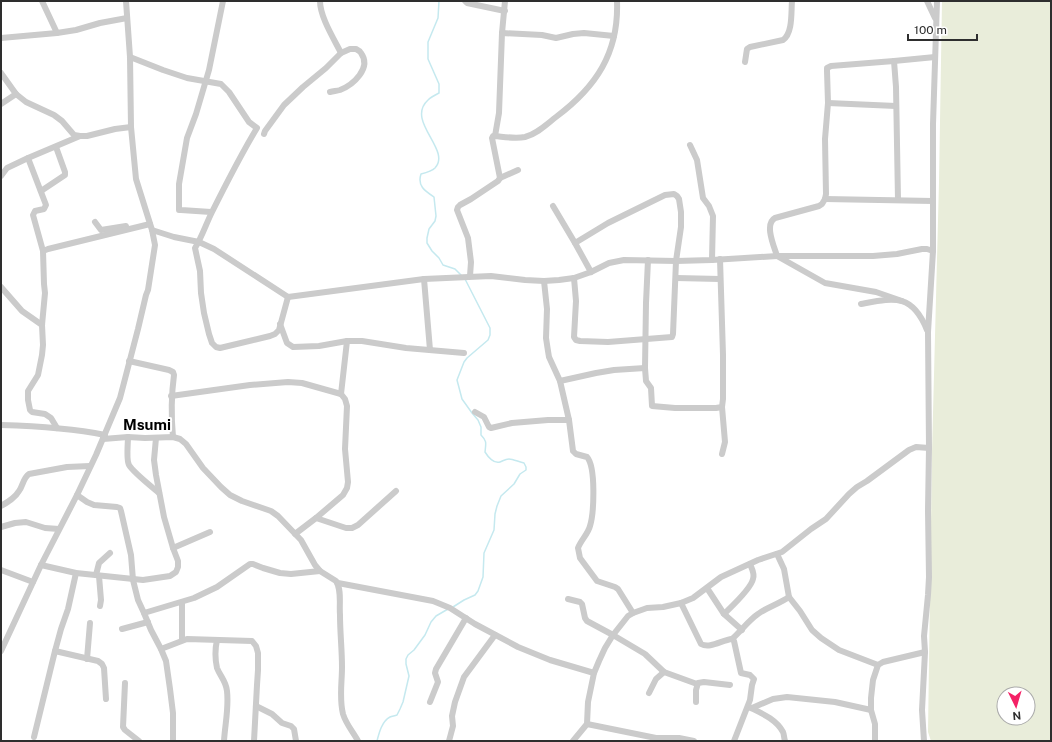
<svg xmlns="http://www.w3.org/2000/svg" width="1052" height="742" viewBox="0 0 1052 742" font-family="'Public Sans',sans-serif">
	<rect width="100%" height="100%" fill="#fff"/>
	<path fill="#e9edda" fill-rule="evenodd" d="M942,1H1051V741H931L928,732L932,452L939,182ZM1004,694H1028V718H1004Z"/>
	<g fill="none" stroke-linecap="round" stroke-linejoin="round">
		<g stroke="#c5e9ef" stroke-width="1.5">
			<path d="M439,1L438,18L428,42V59L439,84V93C435,95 431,97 428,100C405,121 452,150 435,168C432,171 425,173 421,174C417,186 425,191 434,197L436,216L435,221L429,229L427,238V243L432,251L439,258L443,265L455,269L461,275"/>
			<path d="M453,607L464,600L475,595L478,591L483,577L484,553L494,530L495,514L497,506L501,496L514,484L520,474L526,470V467L524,463C519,462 513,459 509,459C505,459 503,461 500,462C494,464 488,457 485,452C486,443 487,441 481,435V427L478,420L472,413L462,399L457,380L464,362L467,358L488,340L490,335V328L465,279"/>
			<path d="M377,741C379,733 382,721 390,717C392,716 394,716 397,715L400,709L403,702L409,676L406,664V659L408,655L414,650L425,635L431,622L436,616L448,609"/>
		</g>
		<g stroke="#cbcbcb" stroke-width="6">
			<path d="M42,1L57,33"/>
			<path d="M320,1C320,17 334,39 341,53"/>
			<path d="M465,1L467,3L505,11"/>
			<path d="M927,1L935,18"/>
			<path d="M502,33L542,35L556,38L573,34L584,33L614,36"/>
			<path d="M1,38L57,33L76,30L100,23L127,18"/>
			<path d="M130,57L163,70L187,78L221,84L229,92L249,122L257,128C240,156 226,184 212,212C206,224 202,237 195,248L200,271L201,293L204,313L209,334L212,343L216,347L220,348L270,336L275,334L279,330L288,297"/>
			<path d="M894,61L896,87L898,200"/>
			<path d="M745,62L747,49L750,47L783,40C793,33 791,12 792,1"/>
			<path d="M1,73L16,94L26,102L54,115L62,121L74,135L80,136H87L115,129L131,127"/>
			<path d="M828,103L896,106"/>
			<path d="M1,104L16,94"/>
			<path d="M264,134L265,131L284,105L303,87L326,68L341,53L350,49H356C358,50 360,51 361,53C372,68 353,85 340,90C337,91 334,91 330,92"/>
			<path d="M495,136L499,113L502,33L505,1"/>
			<path d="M690,145L697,160L703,198L709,206L713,216L712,260"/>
			<path d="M28,158L46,205L44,209L35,211L33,215L43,251"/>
			<path d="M1,176L7,168L28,158L80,136"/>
			<path d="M500,178L518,170"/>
			<path d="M41,191L65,175V172L56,147"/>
			<path d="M825,199L933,201"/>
			<path d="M553,206L575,243L591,272"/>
			<path d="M211,212L181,210H179V184L187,138L196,114L209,70L223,1"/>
			<path d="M95,222L101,230L126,226"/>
			<path d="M152,230L174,237L199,242L214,249L288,297L424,279L491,276L525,280L544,281L559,280L574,278L591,272L609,263L624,260L676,261L712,260L777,256H873L897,254L922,249H927L933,251"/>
			<path d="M648,260L646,303L645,368L646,381L651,388L652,406L675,408H716L722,407L723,399V355L720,259"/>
			<path d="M470,276L471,262L468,238L457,210L458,207L460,205L471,199L498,181L500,178L492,138L493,136H495C505,137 515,139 525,137C537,134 547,124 556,117C596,87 619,53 617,1"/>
			<path d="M574,278L576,301L574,337L576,340L580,341L608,342L672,337L673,334L676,261L681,227V212L679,199L677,196L674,194L665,195L608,223L575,243"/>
			<path d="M676,278L720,279"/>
			<path d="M424,279L430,350"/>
			<path d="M544,281L547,309L546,338L548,351L549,357L560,381L569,420L573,451L576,454L587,457C596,467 594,513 590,526C588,534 581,540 578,548L580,558L597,581L615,587L618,589L633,613"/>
			<path d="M1,287L22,311L42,325"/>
			<path d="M902,301L876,292L825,283L777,256C774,246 764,224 775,218L819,206L822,204L825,199L826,194L825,139L828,103L827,71V68L831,66L894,61L935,57"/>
			<path d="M861,304C894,298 912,293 927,330"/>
			<path d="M280,324L287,343L293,347L319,346L347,341H362L406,348L464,353"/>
			<path d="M129,361L169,370L173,372L174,375C171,397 171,415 173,437"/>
			<path d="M560,381L596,373L614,370L645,368"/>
			<path d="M341,394L347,341"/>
			<path d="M171,396L250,385L288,382L302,383L341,394L345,399L347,406L345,449L348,482L347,488L343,495L316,518L295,534"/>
			<path d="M475,412L484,417L489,427L491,428L512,423L548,420H569"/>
			<path d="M1,425C36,426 71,428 105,435"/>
			<path d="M57,428L51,418L45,414L32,412L30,410L28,400V391L38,375L42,355L43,345L42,325L45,293L44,284L43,251L48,249L150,224"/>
			<path d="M128,437C128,443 126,460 129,465C133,472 152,487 159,493"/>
			<path d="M103,439L128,437L145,438L173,437L180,439L186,444L203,468L221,487L230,495L242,501L271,511L278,516L301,540L315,565L320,571L336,581C342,590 339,604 340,615C340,632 342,650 342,667C342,683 339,698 343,714C346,724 353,732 358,741"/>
			<path d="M722,454L725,442L722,407"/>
			<path d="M77,495L87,502L94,505L117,507L120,508L121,511L131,555L133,580L138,600L144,613L151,630L161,649L166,661L170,689L173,713V741"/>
			<path d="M1,506C8,502 15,498 19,491C23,486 23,478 29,474L67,467L90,466"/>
			<path d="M316,518L346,528H352L358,525L396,491"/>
			<path d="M1,527L15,523L26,522L45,528L59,529"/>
			<path d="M173,548L210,532"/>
			<path d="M777,554L784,569L789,597L800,611L812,630L821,638L839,650L878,665"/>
			<path d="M41,565L76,573L143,580L170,576L176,572L178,567V561L173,548L164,517L156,475L154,460L156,438"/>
			<path d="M1,570L33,582"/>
			<path d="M96,575L99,563L110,553"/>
			<path d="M99,576L101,600L100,606"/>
			<path d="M338,583L433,601L450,608L475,624L518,647L550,660L594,673"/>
			<path d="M707,588L724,614L742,630"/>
			<path d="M568,599L580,602L582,604L585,618L587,621L613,635L645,654L664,672L697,684"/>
			<path d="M182,603V640"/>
			<path d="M681,603L701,644C710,649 722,640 732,639L734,641L741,673L750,675L754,679L752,685L750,700L734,741"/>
			<path d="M144,613L194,598L217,587L250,564H253L263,568L280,573L291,574L320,571"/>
			<path d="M724,614C731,607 751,589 753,579C755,574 752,569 750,564"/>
			<path d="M122,629L148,622"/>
			<path d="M732,639C741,631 749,620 758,614C767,607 779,604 789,597"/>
			<path d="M217,640C215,649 215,659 217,668C220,676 226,681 227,691C229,708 225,724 224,741"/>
			<path d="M161,649L187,639L252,641L256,646L258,653V670L257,685L254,741"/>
			<path d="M1,651L41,565L77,495L96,455L120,398L138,329L146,295L148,290L155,245L152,230L136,179L131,127L130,57L126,1"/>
			<path d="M55,651L98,661L102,664L104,668L106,699"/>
			<path d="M87,659L90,623"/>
			<path d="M125,683L123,727L125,730L139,741"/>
			<path d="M649,693L656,679L664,672"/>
			<path d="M430,702L438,682L435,673L436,669L466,618"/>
			<path d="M696,702V690L698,683L704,682L730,685"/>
			<path d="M256,706L272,714L282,723L291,726L294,729L296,741"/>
			<path d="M749,707C761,713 776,719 783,732C784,734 784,738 785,741"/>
			<path d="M752,708L773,699L787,697L835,702L871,710"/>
			<path d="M587,724L656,738H679L694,741"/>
			<path d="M34,737L55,651L61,629L68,609L76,573"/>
			<path d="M449,741L453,726L452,716L455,702L464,677L495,635"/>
			<path d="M573,741L587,724L588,702L594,673L599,661L605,648L613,635L628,616L633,613L647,608L663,607L681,603L693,598L721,577L758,560L782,552L811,529L826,519L849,494L857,487L867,481L909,450L916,447L929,448"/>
			<path d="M875,741V724L871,710V698L873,680L878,665L883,662L925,652"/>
			<path d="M924,741L922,710L925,652L924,636L928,595L929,577L928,511L929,448L928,332L933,251V124L937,1"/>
		</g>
	</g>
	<g text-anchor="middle" stroke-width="4" stroke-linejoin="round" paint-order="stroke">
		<g font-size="15" font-weight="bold" fill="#000" stroke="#fff">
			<text x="147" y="430">Msumi</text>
		</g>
	</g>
	<rect width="1052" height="742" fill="none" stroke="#2e2e2e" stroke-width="4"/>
	<g transform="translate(1016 706) rotate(175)"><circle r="19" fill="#ffffff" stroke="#ababab"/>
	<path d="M0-3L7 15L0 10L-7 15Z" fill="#f42166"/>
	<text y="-6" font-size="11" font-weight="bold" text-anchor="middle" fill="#2e2e2e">N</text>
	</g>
	<path d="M908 34v6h69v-6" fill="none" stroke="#2e2e2e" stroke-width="2"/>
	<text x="914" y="34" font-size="12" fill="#2e2e2e" stroke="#ffffff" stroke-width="3" paint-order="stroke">100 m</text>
</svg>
